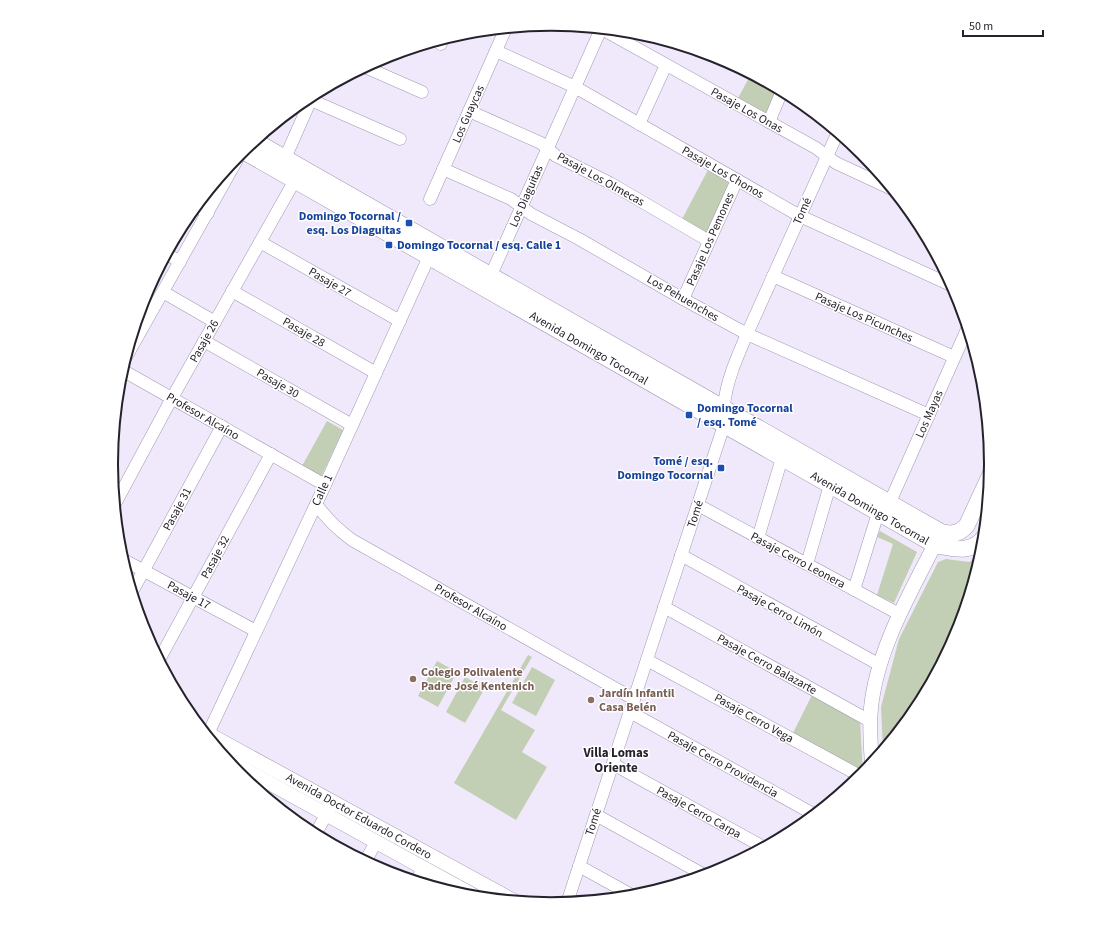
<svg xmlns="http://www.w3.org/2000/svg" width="1103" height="929" viewBox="0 0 1103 929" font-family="'Source Sans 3',sans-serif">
	<rect width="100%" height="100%" fill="#f0e9fb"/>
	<g fill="#c3cfb5">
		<path d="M751,74L778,88L766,117L737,100Z"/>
		<path d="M709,168L732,182L705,235L681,221Z"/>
		<path d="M327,421L343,430L321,477L302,466Z"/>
		<path d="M880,531L917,552L894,603L877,595L893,544L877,537Z"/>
		<path d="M983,554L958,633L918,709L883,752L881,707L899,639L938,562L946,559L969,562Z"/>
		<path d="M528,655L532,657L501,710L535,730L522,752L547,767L516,820L454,783Z"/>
		<path d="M437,661L457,672L438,707L418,696Z"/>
		<path d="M532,667L555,680L536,716L512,703Z"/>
		<path d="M465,677L485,688L465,723L446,712Z"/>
		<path d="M814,691L860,720L863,774L793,733Z"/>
	</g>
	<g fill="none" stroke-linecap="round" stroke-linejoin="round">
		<g stroke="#a297b2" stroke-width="13">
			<g id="minor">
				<path d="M602,29L816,148L836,163L892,189"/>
				<path d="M436,41L441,44"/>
				<path d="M496,51L575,87L800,216L953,286"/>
				<path d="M365,67L422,92"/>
				<path d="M311,100L400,139"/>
				<path d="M469,111L541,143L556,156L610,183L709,241"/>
				<path d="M769,122L782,91"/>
				<path d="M639,124L666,65"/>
				<path d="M282,165L313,95"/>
				<path d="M443,169L511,199L531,214L579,239L683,299L747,334L929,415"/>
				<path d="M430,199L506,28"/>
				<path d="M196,206L208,213"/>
				<path d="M260,242L400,321"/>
				<path d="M167,254L180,262"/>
				<path d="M491,275L601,29"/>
				<path d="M773,276L954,357"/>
				<path d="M232,291L376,373"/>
				<path d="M163,292L215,322"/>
				<path d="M683,299L737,180"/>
				<path d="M204,341L352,425"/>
				<path d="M126,357L242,151"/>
				<path d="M122,370L325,485"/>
				<path d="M890,502L968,327"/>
				<path d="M115,504L172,398L295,180"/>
				<path d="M316,504C326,518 337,529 352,540L634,699"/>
				<path d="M698,505L899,614"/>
				<path d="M758,538L782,458"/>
				<path d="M681,555L880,665"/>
				<path d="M122,559L256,631"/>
				<path d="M807,564L830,485"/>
				<path d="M854,590L878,513"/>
				<path d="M132,592L222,426"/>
				<path d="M664,607L870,721"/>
				<path d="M159,660L271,454"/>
				<path d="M647,660L862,777"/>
				<path d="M630,712L815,815"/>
				<path d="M207,736L325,485L432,250"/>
				<path d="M613,764L765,848"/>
				<path d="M596,815L706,876"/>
				<path d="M315,835L331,806"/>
				<path d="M365,862L376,842"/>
				<path d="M579,866L635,897"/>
				<path d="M416,882L423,868"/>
				<path d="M567,903L724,425C724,419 723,412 724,406C726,382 737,357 747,334L838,132"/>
			</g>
		</g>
		<g stroke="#a297b2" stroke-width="15">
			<g id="tertiary">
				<path d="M203,731L514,901"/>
				<path d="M226,759L478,898"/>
				<path d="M872,766C871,746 869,727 871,708C877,647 913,589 939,536"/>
			</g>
		</g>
		<g stroke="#a297b2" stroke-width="17">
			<g id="secondary">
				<path d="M255,141L941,532C951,535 960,534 967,525L991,473"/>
				<path d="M243,151L935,545C953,548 972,555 985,536"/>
			</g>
		</g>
		<use href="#minor" stroke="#fff" stroke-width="12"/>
		<use href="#tertiary" stroke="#fff" stroke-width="14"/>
		<use href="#secondary" stroke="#fff" stroke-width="16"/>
	</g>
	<g fill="#1a4fb4" stroke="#fff" stroke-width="1.5">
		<rect x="405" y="219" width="8" height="8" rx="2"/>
		<rect x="385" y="241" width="8" height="8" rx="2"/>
		<rect x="685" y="411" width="8" height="8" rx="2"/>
		<rect x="717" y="464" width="8" height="8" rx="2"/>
	</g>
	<g fill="#8d6e63" stroke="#fff" stroke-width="1.5">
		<circle cx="413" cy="679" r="4"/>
		<circle cx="591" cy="700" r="4"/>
	</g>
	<g text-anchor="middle" stroke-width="3" stroke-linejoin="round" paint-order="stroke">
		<g font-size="12" fill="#26222c" stroke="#fff">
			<text transform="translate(747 110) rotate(29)" y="4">Pasaje Los Onas</text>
			<text transform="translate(468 114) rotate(-66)" y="4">Los Guaycas</text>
			<text transform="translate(723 172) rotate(30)" y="4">Pasaje Los Chonos</text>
			<text transform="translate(601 179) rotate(29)" y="4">Pasaje Los Olmecas</text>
			<text transform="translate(526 196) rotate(-66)" y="4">Los Diaguitas</text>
			<text transform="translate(802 211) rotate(-66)" y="4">Tomé</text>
			<text transform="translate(710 239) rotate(-66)" y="4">Pasaje Los Pemones</text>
			<text transform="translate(330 282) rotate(30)" y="4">Pasaje 27</text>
			<text transform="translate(683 298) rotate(30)" y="4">Los Pehuenches</text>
			<text transform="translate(864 317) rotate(24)" y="4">Pasaje Los Picunches</text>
			<text transform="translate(304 332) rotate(30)" y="4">Pasaje 28</text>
			<text transform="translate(204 341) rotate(-61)" y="4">Pasaje 26</text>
			<text transform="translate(589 348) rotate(30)" y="4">Avenida Domingo Tocornal</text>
			<text transform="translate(278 383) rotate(30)" y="4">Pasaje 30</text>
			<text transform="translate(929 414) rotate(-66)" y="4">Los Mayas</text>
			<text transform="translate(203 416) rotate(30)" y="4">Profesor Alcaíno</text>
			<text transform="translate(322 490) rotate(-65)" y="4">Calle 1</text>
			<text transform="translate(870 508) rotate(30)" y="4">Avenida Domingo Tocornal</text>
			<text transform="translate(177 509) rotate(-62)" y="4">Pasaje 31</text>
			<text transform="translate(695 514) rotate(-72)" y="4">Tomé</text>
			<text transform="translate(215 557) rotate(-62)" y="4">Pasaje 32</text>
			<text transform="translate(798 560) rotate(28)" y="4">Pasaje Cerro Leonera</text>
			<text transform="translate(189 595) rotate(28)" y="4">Pasaje 17</text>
			<text transform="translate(471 607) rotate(30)" y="4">Profesor Alcaíno</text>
			<text transform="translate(780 611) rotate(29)" y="4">Pasaje Cerro Limón</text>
			<text transform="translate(767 664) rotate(29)" y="4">Pasaje Cerro Balazarte</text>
			<text transform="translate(754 718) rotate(29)" y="4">Pasaje Cerro Vega</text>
			<text transform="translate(723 764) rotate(29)" y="4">Pasaje Cerro Providencia</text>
			<text transform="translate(699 812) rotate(29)" y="4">Pasaje Cerro Carpa</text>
			<text transform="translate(359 816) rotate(29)" y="4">Avenida Doctor Eduardo Cordero</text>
			<text transform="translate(593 822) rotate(-72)" y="4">Tomé</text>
		</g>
		<g font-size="12" font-weight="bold" fill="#164399" stroke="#fff" text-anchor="end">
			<text x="401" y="220">Domingo Tocornal /<tspan x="401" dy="14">esq. Los Diaguitas</tspan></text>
			<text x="397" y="249" text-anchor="start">Domingo Tocornal / esq. Calle 1</text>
			<text x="697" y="412" text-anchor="start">Domingo Tocornal<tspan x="697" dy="14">/ esq. Tomé</tspan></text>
			<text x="713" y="465">Tomé / esq.<tspan x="713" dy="14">Domingo Tocornal</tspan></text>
		</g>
		<g font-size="12" font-weight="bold" fill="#785e54" stroke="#fff" text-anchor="start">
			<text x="421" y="676">Colegio Polivalente<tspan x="421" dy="14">Padre José Kentenich</tspan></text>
			<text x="599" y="697">Jardín Infantil<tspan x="599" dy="14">Casa Belén</tspan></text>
		</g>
		<g font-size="13" font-weight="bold" fill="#26222c" stroke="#fff">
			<text x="616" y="757">Villa Lomas<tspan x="616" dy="15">Oriente</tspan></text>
		</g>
	</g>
	<path d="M0 0H1103V929H0ZM118 464a433 433 0 1 1 866 0a433 433 0 1 1-866 0Z" fill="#fff" fill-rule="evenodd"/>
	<path fill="none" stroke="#26222c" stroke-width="2" d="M118 464a433 433 0 1 1 866 0a433 433 0 1 1-866 0Z"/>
	<path d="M963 30v6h80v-6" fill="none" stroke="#26222c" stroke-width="2"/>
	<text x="969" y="30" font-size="12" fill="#26222c" stroke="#ffffff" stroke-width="3" paint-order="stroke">50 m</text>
</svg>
